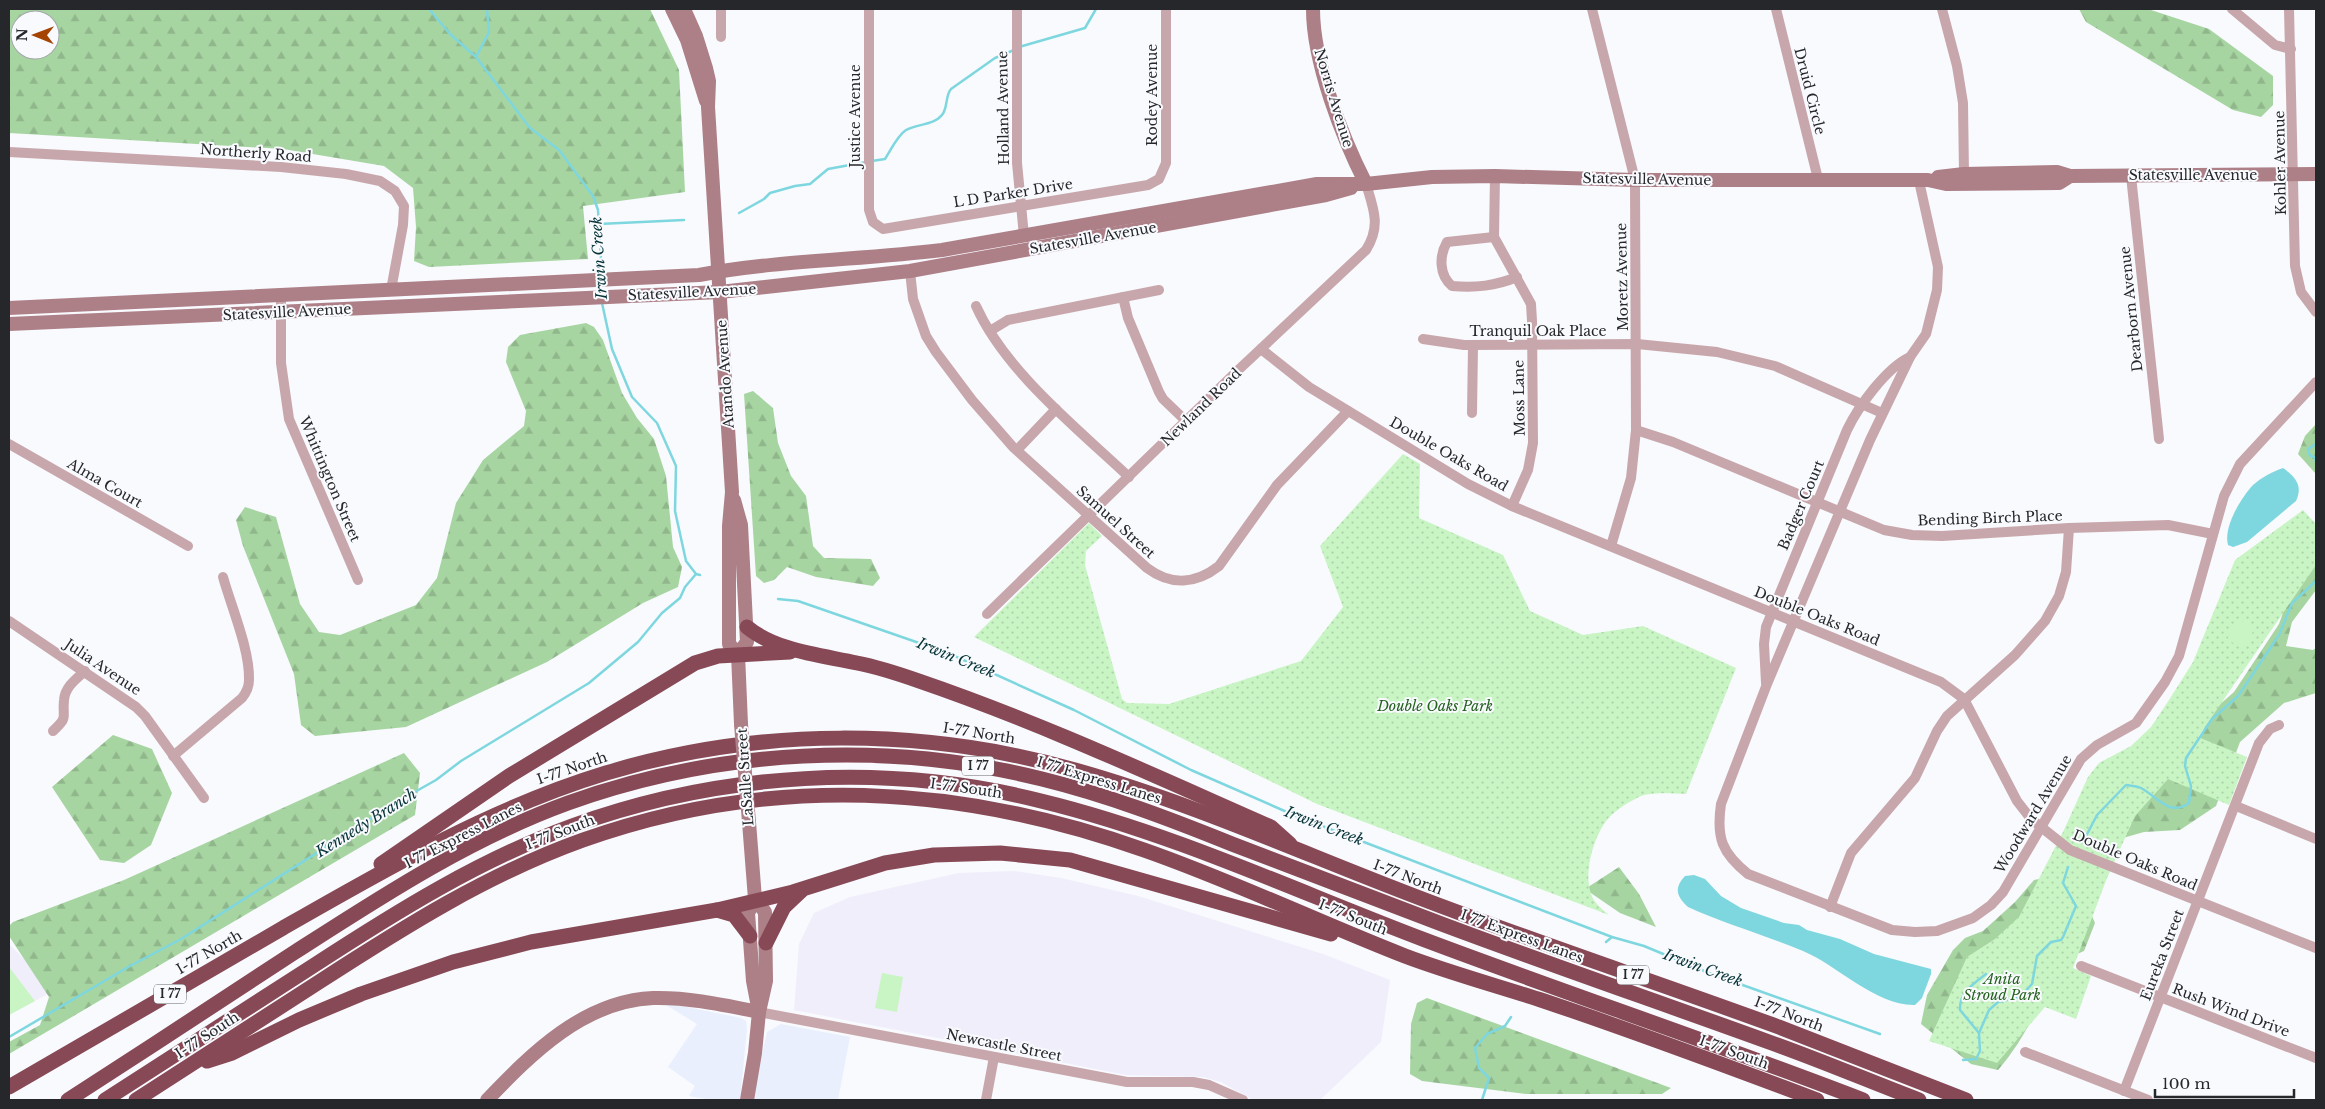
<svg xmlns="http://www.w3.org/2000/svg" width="2325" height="1109" viewBox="0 0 2325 1109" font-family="'Libre Baskerville',serif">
	<defs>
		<pattern id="forest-firs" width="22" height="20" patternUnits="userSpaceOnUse" patternTransform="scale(1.25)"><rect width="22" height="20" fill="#a7d5a1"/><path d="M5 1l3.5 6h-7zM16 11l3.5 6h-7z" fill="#90b78b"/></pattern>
		<pattern id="park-dots" width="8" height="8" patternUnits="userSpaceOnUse" patternTransform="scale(1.25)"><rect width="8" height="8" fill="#c9f5c4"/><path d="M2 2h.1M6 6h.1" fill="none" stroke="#acd2a9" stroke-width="1.8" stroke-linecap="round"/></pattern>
	</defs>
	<rect width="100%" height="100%" fill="#f8fafe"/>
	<g fill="#eaeffe">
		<path d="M666,1005H677L741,1018L746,1021L747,1029L740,1100H712L689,1096L695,1086L668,1067L697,1024Z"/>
		<path d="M781,1024L850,1037L838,1100H752L767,1032Z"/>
	</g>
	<g fill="#f0eefb">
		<path d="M1014,871L1061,878L1138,896L1323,954L1390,980L1381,1042L1320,1100H1253L1221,1082L1203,1077L1126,1075L794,1010L799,944L814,913L850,897L959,873Z"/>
		<path d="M9,944L55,990L9,1015Z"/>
	</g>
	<g fill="url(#forest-firs)" fill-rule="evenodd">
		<path d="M9,9H650L679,70L685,192L583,206L588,259L429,267L414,261L416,227L413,188L384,166L283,149L9,133ZM20,20H50V50H20Z"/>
		<path d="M2079,9H2148L2209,29L2273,76V105L2261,117L2233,110L2086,22Z"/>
		<path d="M586,323L594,327L603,340L622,393L637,418L654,439L666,476L673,547L682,567L678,587L643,603L547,662L406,727L315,736L301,725L294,674L243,546L236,520L245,507L276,517L300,604L319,632L340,635L416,605L437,578L456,503L483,460L524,426L526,411L506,362L508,347L520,335Z"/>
		<path d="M753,391L773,408L778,443L791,476L806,496L813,546L824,558L871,559L880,578L873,586L816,577L787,567L774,580L764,583L756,576L744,394Z"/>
		<path d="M2316,424V474L2298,454L2305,436Z"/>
		<path d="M2316,527V590L2292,622L2286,646L2313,650L2316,648V693L2284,703L2240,742L2216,806L2180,830L2144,832L2098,845L2198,745L2209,714L2234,692L2279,624L2303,555Z"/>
		<path d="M113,735L152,749L172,793L151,845L124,863L100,860L52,787Z"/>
		<path d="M404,753L420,773L415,815L9,1054V1042L40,1025L49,997L9,936V926L13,922L124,880Z"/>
		<path d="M1619,867L1639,894L1656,927L1620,913L1585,889Z"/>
		<path d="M2044,878L2082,893L2095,923L2084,951L2050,966C2043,1003 2023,1041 1998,1070L1971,1064L1921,1024L1927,995L1953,950L1965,938L1983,931L2015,902L2034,880Z"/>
		<path d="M1427,998L1671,1088L1662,1094H1527L1422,1081L1410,1074L1411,1024L1417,1003Z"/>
	</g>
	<g fill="url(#park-dots)">
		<path d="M1403,454L1420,464L1419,518L1503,555L1530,611L1583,635L1643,626L1736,668L1686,794C1671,794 1650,791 1637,798C1625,804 1611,813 1604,824C1592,843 1584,873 1591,894C1594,903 1602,909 1609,915L1317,804L974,637L1089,523L1102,536L1086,551L1085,565L1122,699L1127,703L1169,704L1301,661L1343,607L1320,546Z"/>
		<path d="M2303,510L2316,524V565L2198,737L2247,757L2229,805L2168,779L2135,816L2107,878L2073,968L2091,976L2076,1019L2045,1007L1997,1063L1929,1041L1967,957L1995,939L2019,917L2063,832L2088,777L2099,763L2131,746L2151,727L2169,700L2193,662L2235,560Z"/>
	</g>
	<g fill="#c9f5c4">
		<path d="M2237,619L2255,627L2245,648L2227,640Z"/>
		<path d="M9,967L35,1001L9,1015Z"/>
		<path d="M882,973L903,977L897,1012L875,1008Z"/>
	</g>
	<g fill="#7ed7df">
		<path d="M2283,468C2296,477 2303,486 2296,501L2247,542L2233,547L2228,545C2223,527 2241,498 2253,485C2262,477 2272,472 2283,468Z"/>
		<path d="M1694,875L1705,879L1721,896L1741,908L1784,923L1799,925L1807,930L1840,939L1874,954L1931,969V974L1922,998L1915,1005C1876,1006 1837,965 1803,951C1765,935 1725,924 1688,907C1676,896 1674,888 1685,876Z"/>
	</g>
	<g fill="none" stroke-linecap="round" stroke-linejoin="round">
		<g stroke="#7ed7df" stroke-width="2.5">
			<path d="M429,9L450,34L476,57L530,128L559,150L593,196L598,210L602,275"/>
			<path d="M1019,47L1085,28L1096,9"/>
			<path d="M476,57L489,32L487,9"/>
			<path d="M872,161L885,159C891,150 897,136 906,130C917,124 934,125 942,115C948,108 945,96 951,89L995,58L1014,50"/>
			<path d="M739,213L764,199L770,193L795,186L810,184L828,169L866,162"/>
			<path d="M599,224L684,220"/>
			<path d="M602,303L612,349L632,397L657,423L676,466L675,511L686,561L696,574L700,575"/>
			<path d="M2316,444L2308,449L2310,456L2315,457L2316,462"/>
			<path d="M778,599L798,601L948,653L1074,710L1191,770L1296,816L1612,937L1644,946L1709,973L1880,1034"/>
			<path d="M2083,842L2097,815L2126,785C2131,786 2137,786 2141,788C2158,797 2169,817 2189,803L2191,786L2185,766L2186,758L2212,719L2238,696L2279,635L2292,603L2316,581"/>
			<path d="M1606,942L1612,937"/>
			<path d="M1979,1033L1960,1010C1959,993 1973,984 1986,974"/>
			<path d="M9,1037L130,966L181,939L397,802L436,780L461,761L589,683L638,642L662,613L680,598L685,587L696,574"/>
			<path d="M1963,1060L1976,1059L1980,1051L1979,1033L1989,1010L1998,1002L2020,997L2032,984L2037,956L2051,942L2061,940L2063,937L2076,906L2063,883L2068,867"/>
			<path d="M1482,1100L1489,1078L1479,1068L1475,1048L1487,1034L1505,1026L1511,1017"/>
		</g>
		<g stroke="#c8a7ac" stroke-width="10">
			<path d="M721,9V37"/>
			<path d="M869,9V210L873,222L883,229L1148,185L1159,179L1166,163V9"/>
			<path d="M1017,9V163L1024,236"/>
			<path d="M1592,9L1635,180L1636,430L1631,478L1611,546"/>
			<path d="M1776,9L1818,179"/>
			<path d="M1942,9L1957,66L1963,103L1964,174"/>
			<path d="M2232,9L2275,45L2291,49"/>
			<path d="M2289,9L2295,266L2301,292L2316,312"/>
			<path d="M9,152L281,167L346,174L380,181L395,191L404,206L403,225L391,290"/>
			<path d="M1495,176L1494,237L1531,304L1532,321L1533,443L1528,470L1512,506"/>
			<path d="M2131,176L2159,439"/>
			<path d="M1919,181L1938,267L1937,290L1926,334L1910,357L1870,440L1767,684L1721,804C1716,838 1722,853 1748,874L1892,930L1915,932L1937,931L1973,918L1991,905L2003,892L2081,759L2097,745L2136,723L2165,682L2179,656L2224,496L2240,464L2316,382"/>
			<path d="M1494,237L1447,242C1439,256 1439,275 1452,286C1476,288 1495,286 1517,277"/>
			<path d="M910,271L913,299L926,336L936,352L972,400L1013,447L1147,568C1171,586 1196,584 1219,566L1277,485L1348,411"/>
			<path d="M281,295V363L289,419L358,580"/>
			<path d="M1123,297L1128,318L1159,392L1163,399L1186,421"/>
			<path d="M976,306C1005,371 1078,429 1129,477"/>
			<path d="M990,331L1008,320L1159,290"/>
			<path d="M1423,339L1464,345L1637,344L1717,352L1775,366L1882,413"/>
			<path d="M1261,349L1309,387L1468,484L1512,506L1941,682L1964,699L2017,801L2031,819L2070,850L2316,948"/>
			<path d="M1472,413L1473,346"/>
			<path d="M1636,430L1673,442L1884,530L1912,535L1942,536L2069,528L2168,525L2213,534"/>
			<path d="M9,444L188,546"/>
			<path d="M1017,450L1056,409"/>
			<path d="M987,614L1234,374L1366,250C1381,226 1374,210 1366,184"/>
			<path d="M9,621L136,707L145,716L204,798"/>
			<path d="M1766,683L1764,644L1766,627L1847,430C1858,407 1886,368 1910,357"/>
			<path d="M53,731C69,716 62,719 64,700C65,687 76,679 85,671"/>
			<path d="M173,756L242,698C246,693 249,687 249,680C250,650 231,606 223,577"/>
			<path d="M2236,806L2316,839"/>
			<path d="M1830,907L1851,853L1915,778L1937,731L1947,716L2015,655L2045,621L2059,596L2066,572L2069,528"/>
			<path d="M2081,966L2316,1058"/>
			<path d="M759,1012L1127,1082H1193L1209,1085L1243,1100"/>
			<path d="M2025,1052L2148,1100"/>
			<path d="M2124,1091L2259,743L2270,729L2279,725"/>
			<path d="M986,1100L994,1057"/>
		</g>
		<g stroke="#ad7f87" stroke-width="14">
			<path d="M672,9L687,40L706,101"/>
			<path d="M684,9L696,36L706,68L709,81L708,107L732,492L729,526V644L738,654"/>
			<path d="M1313,9C1313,62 1342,137 1366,184"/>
			<path d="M1938,177L1964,174L2057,172L2070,176L2316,174"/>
			<path d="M9,308L699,275C779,260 861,260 942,250L1317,184H1366L1432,177L1495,176L1635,180H1928L1946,184L2059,183L2070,176"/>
			<path d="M9,324L720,292L910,271L1326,195L1351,188"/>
			<path d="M734,500L741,525L747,642L738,654"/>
			<path d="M738,654L741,724"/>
			<path d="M749,822L755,899L748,913L753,981L758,1007"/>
			<path d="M487,1100C532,1053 584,1001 653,998C688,997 724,1005 759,1012"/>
			<path d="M747,1100L755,1053L759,1012L766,981L765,912L755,899"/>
		</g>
		<g stroke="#884956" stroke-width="15">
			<path d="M747,627C776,651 821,655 857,663C878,667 899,674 919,681C1039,722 1155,776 1271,827L1290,844"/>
			<path d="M381,864L509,776L695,663L718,656L790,652"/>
			<path d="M717,910L734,915L750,936"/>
			<path d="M766,943L784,907L801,891"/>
			<path d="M207,1061L232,1053L299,1020L361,994L453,962L531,942L717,910L793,892L885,863L934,855L1000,853L1070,860L1331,934"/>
			<path d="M9,1087C100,1034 192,981 283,928C386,869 491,808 606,773C758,727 922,727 1075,770C1200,805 1319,861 1441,906C1553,948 1667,986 1779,1027C1842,1051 1904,1076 1966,1100"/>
			<path d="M68,1100C144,1051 219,1002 295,952C382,896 469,839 568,803C719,749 886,740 1042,779C1107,795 1170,819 1232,844C1301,870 1370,897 1439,923C1548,964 1659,1002 1769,1042C1820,1060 1869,1081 1919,1100"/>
			<path d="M105,1100C174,1055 244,1011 313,966C396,912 479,860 572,826C721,772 887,762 1041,801C1173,833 1298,892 1425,940C1571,995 1718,1044 1863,1100"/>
			<path d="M136,1100C197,1061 258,1021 319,982C404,927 488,874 583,840C769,774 959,784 1144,850C1233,881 1318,922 1405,956C1450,973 1498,986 1544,1001C1636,1032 1727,1066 1817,1100"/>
		</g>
		<path stroke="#ad7f87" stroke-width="14" d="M741,724L749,822"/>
	</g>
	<g text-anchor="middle" stroke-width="4" stroke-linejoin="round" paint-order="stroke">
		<g fill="#f8fafe" stroke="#65666a" stroke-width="1">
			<rect x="962" y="756.5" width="32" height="19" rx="4"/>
			<rect x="1617" y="965.5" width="32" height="19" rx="4"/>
			<rect x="154" y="984.5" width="32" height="19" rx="4"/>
		</g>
		<g font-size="12" font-weight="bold" fill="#26272a">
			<text x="978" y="770">I 77</text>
			<text x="1633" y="979">I 77</text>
			<text x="170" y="998">I 77</text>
		</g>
		<g font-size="14" fill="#26272a" stroke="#f8fafe">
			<text transform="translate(1810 91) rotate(76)" y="5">Druid Circle</text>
			<text transform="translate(1152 95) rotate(-90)" y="5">Rodey Avenue</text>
			<text transform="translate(1334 98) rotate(73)" y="5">Norris Avenue</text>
			<text transform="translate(1003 108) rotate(-91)" y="5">Holland Avenue</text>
			<text transform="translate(855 116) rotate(-90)" y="5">Justice Avenue</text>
			<text transform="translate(256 153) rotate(4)" y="5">Northerly Road</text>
			<text transform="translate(2280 163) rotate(-91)" y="5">Kohler Avenue</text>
			<text x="2193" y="180">Statesville Avenue</text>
			<text transform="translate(1647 179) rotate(1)" y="5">Statesville Avenue</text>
			<text transform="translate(1013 193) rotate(-9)" y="5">L D Parker Drive</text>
			<text transform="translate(1093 238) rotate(-10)" y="5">Statesville Avenue</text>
			<text transform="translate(1622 277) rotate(-91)" y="5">Moretz Avenue</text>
			<text transform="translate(692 292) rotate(-3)" y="5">Statesville Avenue</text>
			<text transform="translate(2131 309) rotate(-96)" y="5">Dearborn Avenue</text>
			<text transform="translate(287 312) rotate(-3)" y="5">Statesville Avenue</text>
			<text x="1538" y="336">Tranquil Oak Place</text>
			<text transform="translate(725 374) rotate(-94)" y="5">Atando Avenue</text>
			<text transform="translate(1519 398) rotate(-91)" y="5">Moss Lane</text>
			<text transform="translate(1201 407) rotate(-44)" y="5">Newland Road</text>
			<text transform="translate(1449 454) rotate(30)" y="5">Double Oaks Road</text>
			<text transform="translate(330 479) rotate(67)" y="5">Whittington Street</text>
			<text transform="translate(105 483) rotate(30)" y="5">Alma Court</text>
			<text transform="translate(1801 505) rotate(-67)" y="5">Badger Court</text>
			<text transform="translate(1990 518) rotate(-2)" y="5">Bending Birch Place</text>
			<text transform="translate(1116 522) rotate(42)" y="5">Samuel Street</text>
			<text transform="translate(1817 616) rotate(22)" y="5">Double Oaks Road</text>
			<text transform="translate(103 667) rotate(34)" y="5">Julia Avenue</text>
			<text transform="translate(979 733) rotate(9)" y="5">I-77 North</text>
			<text transform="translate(572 768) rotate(-19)" y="5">I-77 North</text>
			<text transform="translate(745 777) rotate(-94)" y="5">LaSalle Street</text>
			<text transform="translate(1099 780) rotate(17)" y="5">I 77 Express Lanes</text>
			<text transform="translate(966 788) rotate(8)" y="5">I-77 South</text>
			<text transform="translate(2033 814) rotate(-59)" y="5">Woodward Avenue</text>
			<text transform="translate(560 832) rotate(-21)" y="5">I-77 South</text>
			<text transform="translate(463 835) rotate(-27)" y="5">I 77 Express Lanes</text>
			<text transform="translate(2135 860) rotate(23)" y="5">Double Oaks Road</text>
			<text transform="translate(1408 877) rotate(21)" y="5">I-77 North</text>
			<text transform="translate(1353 917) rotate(22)" y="5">I-77 South</text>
			<text transform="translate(1522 936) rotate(20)" y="5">I 77 Express Lanes</text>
			<text transform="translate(209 952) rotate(-30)" y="5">I-77 North</text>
			<text transform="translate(2162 955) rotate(-69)" y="5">Eureka Street</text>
			<text transform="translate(2231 1010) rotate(21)" y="5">Rush Wind Drive</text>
			<text transform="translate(1789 1014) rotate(21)" y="5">I-77 North</text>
			<text transform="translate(207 1035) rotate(-33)" y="5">I-77 South</text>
			<text transform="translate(1004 1045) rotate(11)" y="5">Newcastle Street</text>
			<text transform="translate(1734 1052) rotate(20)" y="5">I-77 South</text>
		</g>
		<g font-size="14" font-style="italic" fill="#25611f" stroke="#f8fafe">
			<text x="1435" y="711">Double Oaks Park</text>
			<text x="2002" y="984">Anita<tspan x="2002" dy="16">Stroud Park</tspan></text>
		</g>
		<g font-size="15" font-style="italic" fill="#063337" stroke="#f8fafe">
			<text transform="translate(599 258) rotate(-94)" y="5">Irwin Creek</text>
			<text transform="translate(956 658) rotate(22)" y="5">Irwin Creek</text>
			<text transform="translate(366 823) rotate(-32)" y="5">Kennedy Branch</text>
			<text transform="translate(1324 826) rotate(21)" y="5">Irwin Creek</text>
			<text transform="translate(1703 968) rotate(20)" y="5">Irwin Creek</text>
		</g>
	</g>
	<rect width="2325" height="1109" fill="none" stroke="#26272a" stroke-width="20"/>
	<g transform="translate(35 35) rotate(271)"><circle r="24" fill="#f8fafe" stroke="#a4a6a9"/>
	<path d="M0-4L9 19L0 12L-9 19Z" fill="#a54400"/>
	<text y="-8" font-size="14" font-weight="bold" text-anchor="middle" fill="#26272a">N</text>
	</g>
	<path d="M2155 1089v8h139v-8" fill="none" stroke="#26272a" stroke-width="2.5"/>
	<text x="2162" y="1089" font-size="15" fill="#26272a" stroke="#f8fafe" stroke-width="4" paint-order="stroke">100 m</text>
</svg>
